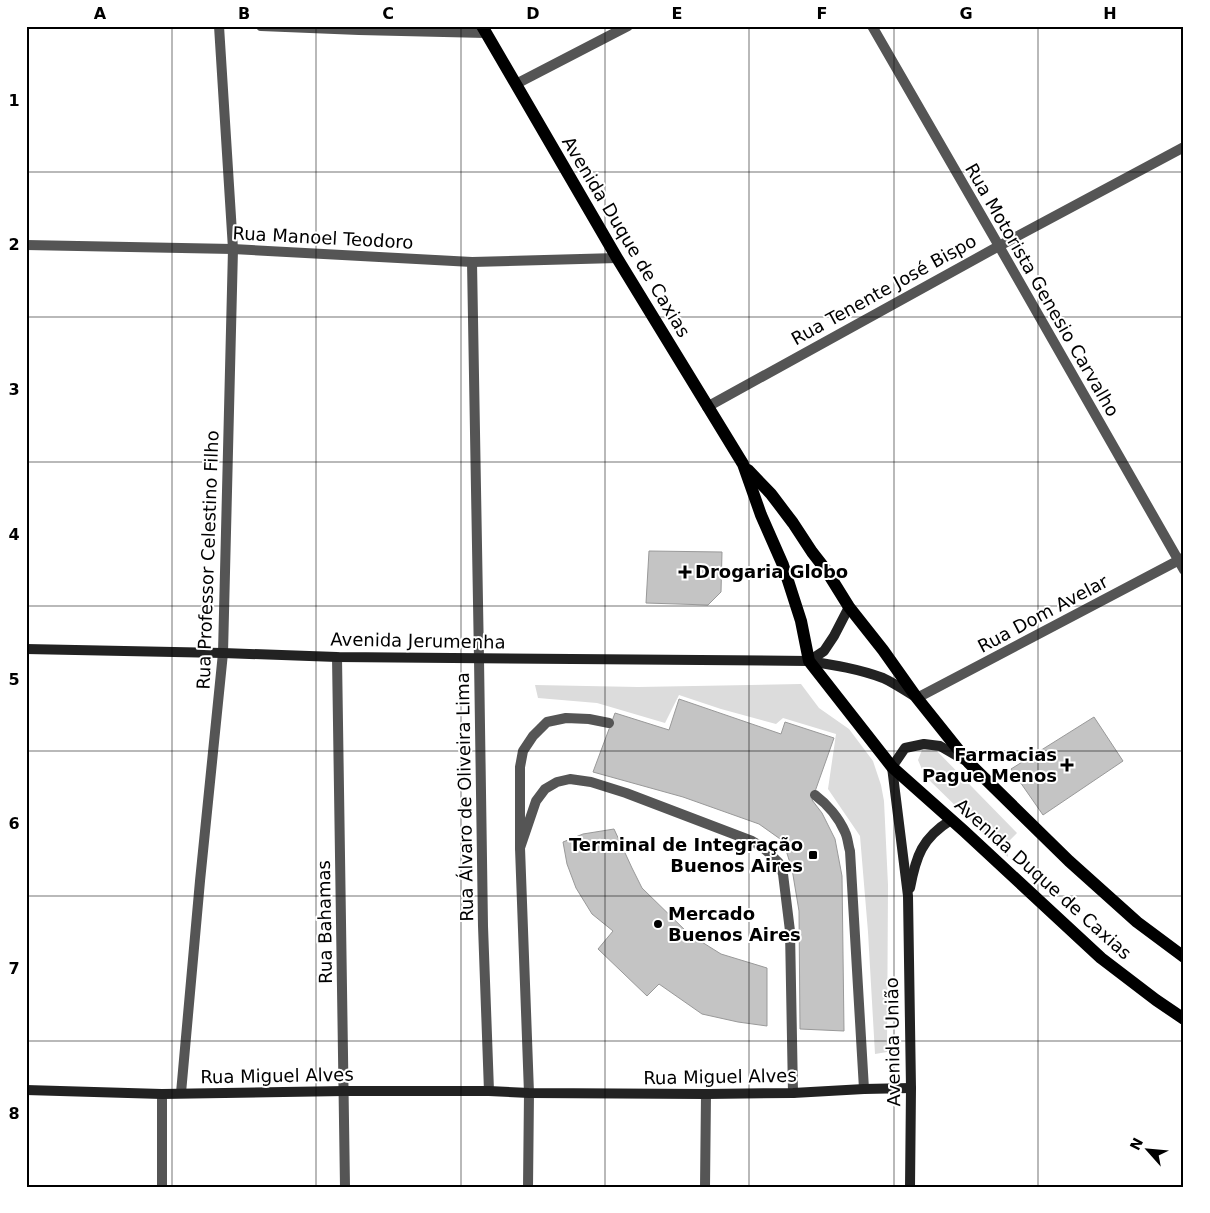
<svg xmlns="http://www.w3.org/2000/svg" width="1210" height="1213" viewBox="0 0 1210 1213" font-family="'DejaVu Sans',sans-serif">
	<rect width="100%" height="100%" fill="#fff"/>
	<g fill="#dcdcdc">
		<path d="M801,684L819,708L849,729L873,761L881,785L884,801L888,885L887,1052L875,1054L868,932L860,836L828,789L836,734L783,718L776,724L721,709L679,695L665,723L597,703L538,698L535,685L638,687Z"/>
		<path d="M933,747L1017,833L1007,843L1008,857L925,776L918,760L922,750Z"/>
	</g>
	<g fill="#c4c4c4" stroke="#999">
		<path d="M649,551L722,552L721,592L708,605L646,603Z"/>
		<path d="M679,699L781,734L785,722L834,738L812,800L822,813L835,839L842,876L844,1031L800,1029L799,911L792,869L783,841L759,824L683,797L593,772L615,713L669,730Z"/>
		<path d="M1094,717L1123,761L1043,815L1011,769Z"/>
		<path d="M614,829L632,868L642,888L689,934L721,954L767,968V1026L738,1022L702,1014L659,984L647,996L598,949L613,931L592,914L576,888L567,864L563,842L583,834Z"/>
	</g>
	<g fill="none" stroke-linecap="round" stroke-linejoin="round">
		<g stroke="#555" stroke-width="10">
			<path d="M815,795C827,804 839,818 845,832C848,838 848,845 850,851L864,1089"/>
			<path d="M520,848L536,801L545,789L557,782L570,779L591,782L626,793L752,841L762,847L769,853L779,863L783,874L790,931L793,1093"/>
			<path d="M529,1093L520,848V767L523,751L533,736L547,722L566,718L589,719L609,723"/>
		</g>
		<g stroke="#555" stroke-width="10">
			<path d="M261,26L359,30L486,33"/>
			<path d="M872,26L999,246L1184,570"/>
			<path d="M516,84L628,26"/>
			<path d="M26,245L233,249L472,262L617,258"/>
			<path d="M472,262L479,659L483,926L489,1091"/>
			<path d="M707,407L999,246L1184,147"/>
			<path d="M337,657L345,1187"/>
			<path d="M917,698L1183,558"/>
			<path d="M181,1093L200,881L223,653L233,249L219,26"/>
			<path d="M162,1094V1187"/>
			<path d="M528,1187L529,1093"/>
			<path d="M705,1187L706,1094"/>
		</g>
		<g stroke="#222" stroke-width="10">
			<path d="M26,649L223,653L337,657L809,661C834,665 859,669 883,678C894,683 904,690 914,696"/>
			<path d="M809,661L824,651L834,636L849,607"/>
			<path d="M910,888C916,856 922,838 951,820"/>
			<path d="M26,1090L162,1094L344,1091H489L529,1093L706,1094L793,1093L864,1089L911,1088"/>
			<path d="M910,1187L911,1088L908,896L892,767L905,748L924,744L940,746L966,761"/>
		</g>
		<g stroke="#000" stroke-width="12">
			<path d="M482,26L617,258L743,464L761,515L783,565L801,621L809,661L892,767L964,831L1101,958L1156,1000L1184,1019"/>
			<path d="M748,470L771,494L793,523L812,552L826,570L849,607L883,650L917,698L969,763L1069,861L1137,922L1184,957"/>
		</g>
	</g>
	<path fill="none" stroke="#000" stroke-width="1" stroke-opacity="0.55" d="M172,26V1187M316,26V1187M461,26V1187M605,26V1187M749,26V1187M894,26V1187M1038,26V1187M26,172H1184M26,317H1184M26,462H1184M26,606H1184M26,751H1184M26,896H1184M26,1041H1184"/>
	<g fill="#000" stroke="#fff" stroke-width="2">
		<path d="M682.5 564.5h5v5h5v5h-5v5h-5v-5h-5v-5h5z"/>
		<path d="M1064.5 757.5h5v5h5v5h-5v5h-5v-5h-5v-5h5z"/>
		<rect x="808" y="850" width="10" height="10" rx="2.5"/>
		<circle cx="658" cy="924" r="5"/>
	</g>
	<g text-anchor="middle" stroke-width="4" stroke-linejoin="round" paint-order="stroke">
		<g font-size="18" fill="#000" stroke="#fff">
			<text transform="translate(626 237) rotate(59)" y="6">Avenida Duque de Caxias</text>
			<text transform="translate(323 238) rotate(3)" y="6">Rua Manoel Teodoro</text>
			<text transform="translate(884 290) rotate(-29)" y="6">Rua Tenente José Bispo</text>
			<text transform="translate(1042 290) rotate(60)" y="6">Rua Motorista Genesio Carvalho</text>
			<text transform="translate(208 560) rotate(-88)" y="6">Rua Professor Celestino Filho</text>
			<text transform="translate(1043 614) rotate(-28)" y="6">Rua Dom Avelar</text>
			<text transform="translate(418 641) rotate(1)" y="6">Avenida Jerumenha</text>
			<text transform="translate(465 797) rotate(-91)" y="6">Rua Álvaro de Oliveira Lima</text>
			<text transform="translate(1043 879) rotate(42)" y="6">Avenida Duque de Caxias</text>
			<text transform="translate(325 922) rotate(-91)" y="6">Rua Bahamas</text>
			<text transform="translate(893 1042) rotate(-91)" y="6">Avenida União</text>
			<text transform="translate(277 1076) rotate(-1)" y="6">Rua Miguel Alves</text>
			<text transform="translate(720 1077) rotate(-1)" y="6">Rua Miguel Alves</text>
		</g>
		<g font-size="18" font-weight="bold" fill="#000" stroke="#fff" text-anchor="start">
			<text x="695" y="578">Drogaria Globo</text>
			<text x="1057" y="761" text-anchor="end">Farmacias<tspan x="1057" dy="21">Pague Menos</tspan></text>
			<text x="803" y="851" text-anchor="end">Terminal de Integração<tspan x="803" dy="21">Buenos Aires</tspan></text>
			<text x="668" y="920">Mercado<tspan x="668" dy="21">Buenos Aires</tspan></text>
		</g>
	</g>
	<rect width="1210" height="1213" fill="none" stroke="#ffffff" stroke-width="55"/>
	<g transform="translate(1148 1150) rotate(297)" stroke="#ffffff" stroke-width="4" paint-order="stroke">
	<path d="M0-4L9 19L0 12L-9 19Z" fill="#000000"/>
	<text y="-8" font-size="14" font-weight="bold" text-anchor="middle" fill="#000000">N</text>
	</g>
	<rect x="28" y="28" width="1154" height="1158" fill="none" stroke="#000" stroke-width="2"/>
	<g font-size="16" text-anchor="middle" font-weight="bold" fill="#000">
		<text x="100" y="19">A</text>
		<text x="244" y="19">B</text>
		<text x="388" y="19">C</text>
		<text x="533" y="19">D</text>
		<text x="677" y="19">E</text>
		<text x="822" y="19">F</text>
		<text x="966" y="19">G</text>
		<text x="1110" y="19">H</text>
		<text x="14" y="106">1</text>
		<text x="14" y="250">2</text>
		<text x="14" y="395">3</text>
		<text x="14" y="540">4</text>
		<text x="14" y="685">5</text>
		<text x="14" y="829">6</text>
		<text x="14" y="974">7</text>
		<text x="14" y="1119">8</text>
	</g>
</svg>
